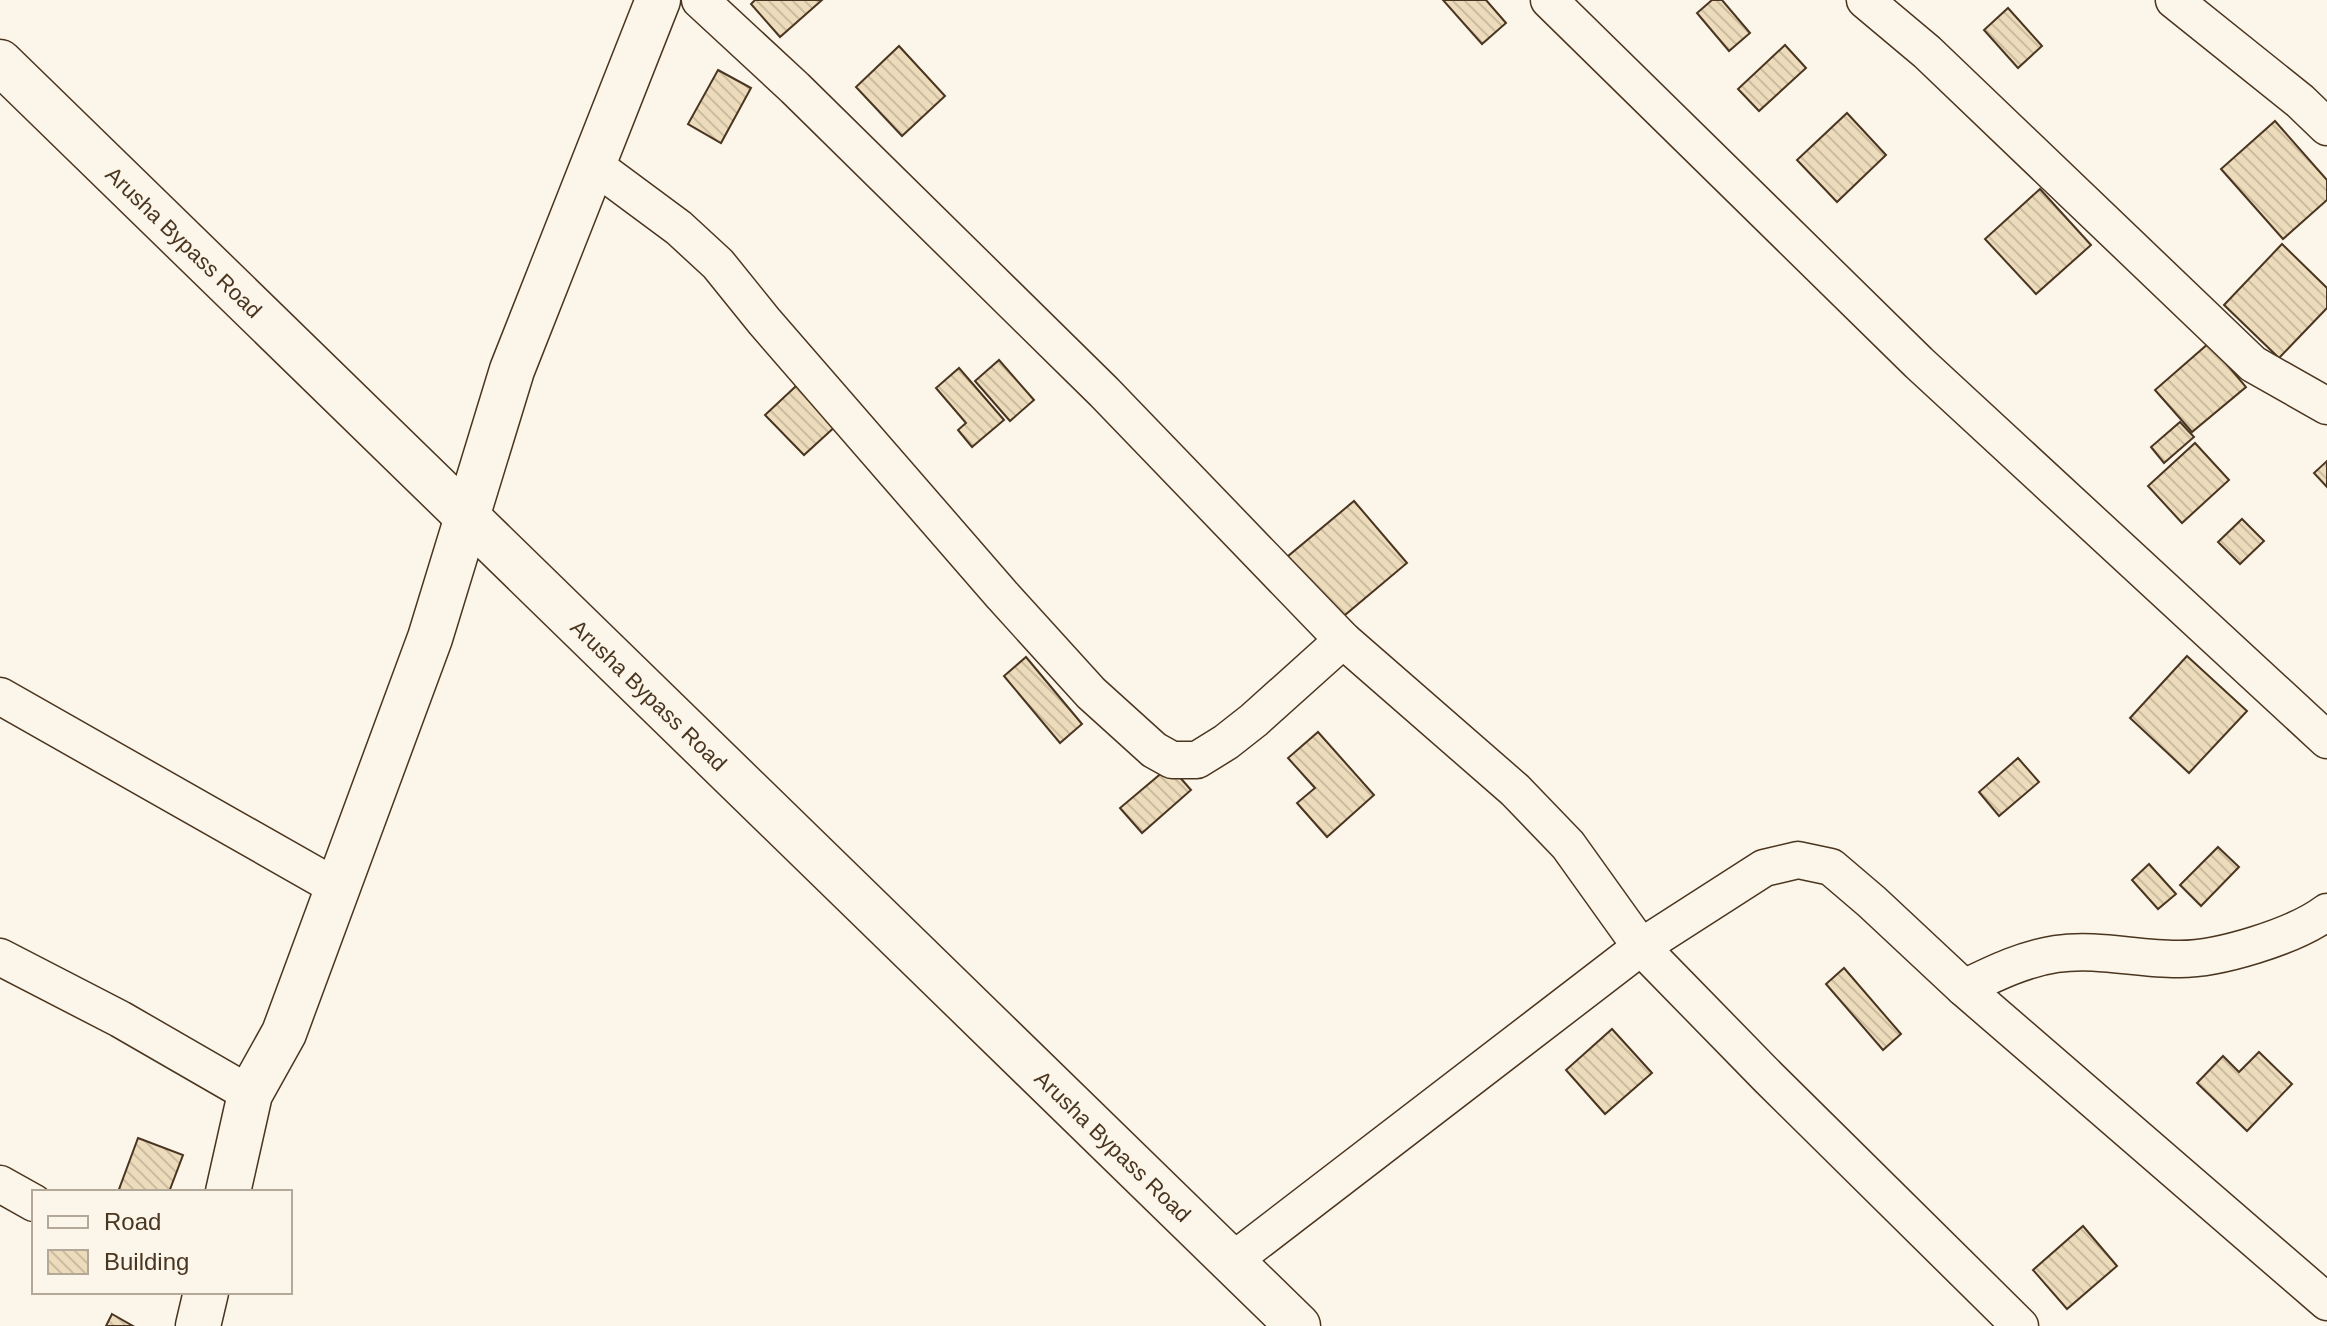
<svg xmlns="http://www.w3.org/2000/svg" width="2327" height="1326" viewBox="0 0 2327 1326" font-family="Helvetica,sans-serif">
	<defs>
		<pattern id="building-back-hatch" width="6" height="6" patternUnits="userSpaceOnUse" patternTransform="scale(2)"><rect width="6" height="6" fill="#ecdcbc"/><path d="M-1 5l2 2M0 0l6 6M5-1l2 2" fill="none" stroke="#ccbda1"/></pattern>
	</defs>
	<rect width="100%" height="100%" fill="#fbf6e9"/>
	<g fill="url(#building-back-hatch)" stroke="#4a3520" stroke-width="2">
		<path d="M755,0H822L780,37L751,4Z"/>
		<path d="M1443,0H1486L1506,23L1482,44Z"/>
		<path d="M1712,0H1722L1750,33L1729,51L1697,13Z"/>
		<path d="M2008,8L2042,46L2018,68L1984,30Z"/>
		<path d="M1785,45L1806,68L1759,111L1738,89Z"/>
		<path d="M899,46L945,96L902,136L856,87Z"/>
		<path d="M718,70L751,88L721,143L688,124Z"/>
		<path d="M1847,113L1886,155L1837,202L1797,160Z"/>
		<path d="M2275,121L2327,180V200L2283,239L2221,169Z"/>
		<path d="M2040,189L2091,245L2036,294L1985,239Z"/>
		<path d="M2282,244L2327,288V308L2279,358L2224,305Z"/>
		<path d="M2209,343L2246,387L2192,432L2155,390Z"/>
		<path d="M999,360L1034,400L1010,421L975,381Z"/>
		<path d="M959,368L1004,420L972,447L958,430L966,423L936,388Z"/>
		<path d="M810,373L849,414L804,455L765,415Z"/>
		<path d="M2180,422L2194,437L2164,463L2151,447Z"/>
		<path d="M2195,443L2229,480L2182,523L2148,486Z"/>
		<path d="M2327,461V487L2314,473Z"/>
		<path d="M1354,501L1407,563L1339,620L1287,557Z"/>
		<path d="M2242,519L2264,541L2240,564L2218,542Z"/>
		<path d="M2187,656L2247,711L2189,773L2130,718Z"/>
		<path d="M1026,657L1082,724L1060,743L1004,676Z"/>
		<path d="M1318,732L1374,795L1327,837L1297,803L1315,788L1288,758Z"/>
		<path d="M2018,758L2039,782L1999,816L1979,792Z"/>
		<path d="M1170,766L1191,790L1142,833L1120,808Z"/>
		<path d="M2218,847L2239,867L2201,906L2180,885Z"/>
		<path d="M2149,864L2176,894L2158,909L2132,880Z"/>
		<path d="M1844,968L1901,1034L1883,1050L1826,984Z"/>
		<path d="M1612,1029L1652,1073L1605,1114L1566,1070Z"/>
		<path d="M2259,1052L2292,1084L2247,1131L2197,1083L2223,1056L2239,1072Z"/>
		<path d="M138,1138L183,1155L169,1192H118Z"/>
		<path d="M2083,1226L2117,1266L2067,1309L2033,1270Z"/>
		<path d="M112,1314L133,1326H106Z"/>
	</g>
	<g fill="none" stroke-linecap="round" stroke-linejoin="round">
		<g stroke="#4a3520" stroke-width="39">
			<g id="street">
				<path d="M700,0L795,88L1104,392L1343,640L1515,790L1568,845L1641,947L1768,1077L2020,1326"/>
				<path d="M1549,0L1919,363L2327,740"/>
				<path d="M1865,0L1927,52L2253,364L2327,406"/>
				<path d="M2174,0L2300,101L2327,127"/>
				<path d="M594,165L679,228L718,264L764,321L1002,595L1091,693L1154,750L1172,760H1197L1226,742L1254,720L1343,640"/>
				<path d="M0,696L338,888"/>
				<path d="M0,957L120,1019L250,1094"/>
				<path d="M1964,988C1993,974 2023,959 2056,954C2097,948 2136,959 2177,959C2218,960 2295,936 2327,912"/>
				<path d="M0,1184L34,1203"/>
				<path d="M1231,1262L1641,947L1764,868L1798,860L1831,867L1872,902L1964,988L2327,1302"/>
			</g>
		</g>
		<g stroke="#4a3520" stroke-width="47">
			<g id="secondary">
				<path d="M228,1192L250,1094L284,1033L430,638L512,370L658,0"/>
				<path d="M198,1326L206,1292"/>
			</g>
		</g>
		<g stroke="#4a3520" stroke-width="47">
			<path id="primary" d="M0,62L1298,1326"/>
		</g>
		<use href="#street" stroke="#fbf6e9" stroke-width="36"/>
		<use href="#secondary" stroke="#fbf6e9" stroke-width="44"/>
		<use href="#primary" stroke="#fbf6e9" stroke-width="44"/>
	</g>
	<g text-anchor="middle" stroke-width="6" stroke-linejoin="round" paint-order="stroke">
		<g font-size="22" fill="#4a3520" stroke="#fbf6e9">
			<text transform="translate(184 242) rotate(44)" y="8">Arusha Bypass Road</text>
			<text transform="translate(649 695) rotate(44)" y="8">Arusha Bypass Road</text>
			<text transform="translate(1113 1146) rotate(44)" y="8">Arusha Bypass Road</text>
		</g>
	</g>
	<rect x="32" y="1190" width="260" height="104" fill="#fbf6e9" stroke="#b4a999" stroke-width="2"/>
	<rect x="48" y="1216" width="40" height="12" fill="#fbf6e9" stroke="#b4a999" stroke-width="2"/>
	<text x="104" y="1230" font-size="24" fill="#4a3520">Road</text>
	<rect x="48" y="1250" width="40" height="24" fill="url(#building-back-hatch)" stroke="#b4a999" stroke-width="2"/>
	<text x="104" y="1270" font-size="24" fill="#4a3520">Building</text>
</svg>
